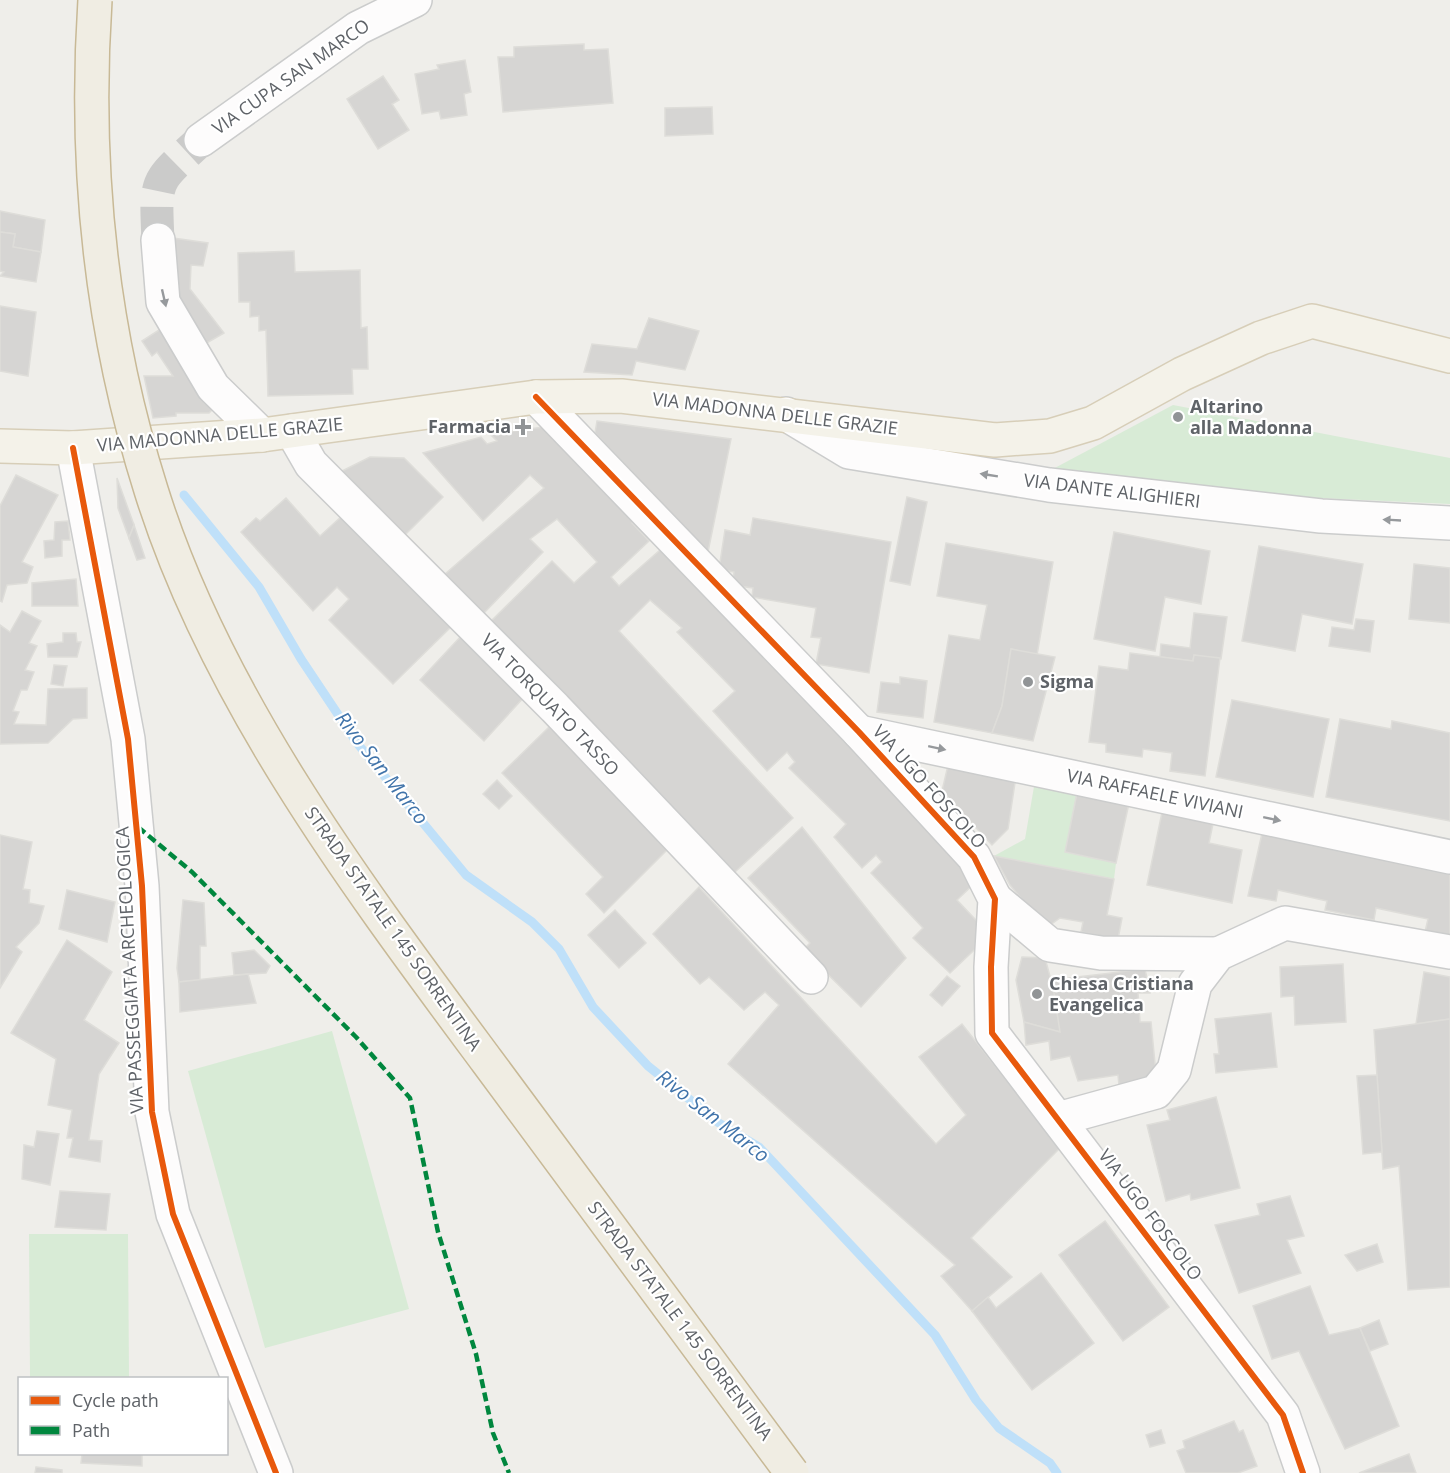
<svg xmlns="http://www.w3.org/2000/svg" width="1450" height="1473" viewBox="0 0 1450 1473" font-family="'Open Sans',sans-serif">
	<rect width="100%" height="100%" fill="#efeeea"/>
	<g fill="#d8ebd6">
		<path d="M1173,405L1450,458V504L1276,496L1051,470Z"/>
		<path d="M1036,775L1079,783L1065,852L1116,863L1114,879L994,856L1025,839Z"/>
		<path d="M332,1031L409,1309L265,1348L188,1071Z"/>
		<path d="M29,1234H128L129,1378H30Z"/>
	</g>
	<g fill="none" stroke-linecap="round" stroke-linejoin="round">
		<path stroke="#bfe0f9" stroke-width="9" d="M184,495L259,587L301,659L357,743L466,875L532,922L559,949L593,1007L648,1066L719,1123L759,1147L935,1335L976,1400L999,1428L1050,1463L1057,1473"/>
	</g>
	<g fill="#d6d5d3" stroke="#deddd9" stroke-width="1.5">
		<path d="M584,44V50L608,49L613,103L503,112L498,57H514V47Z"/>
		<path d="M465,60L471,92L464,94L467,115L441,119L439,111L422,114L415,74L439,69L437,65Z"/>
		<path d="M383,76L399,100L392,104L409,130L378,149L347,99Z"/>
		<path d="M712,107L713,134L665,136V108Z"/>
		<path d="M0,211L45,220L41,252L13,247L15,234L0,232Z"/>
		<path d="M0,232L15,234L13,247L41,252L36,282L0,276L4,272L0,271Z"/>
		<path d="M173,238L208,243L203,266L191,265L190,289L224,333L205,344L167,282Z"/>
		<path d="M294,251L295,272L360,270L361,328L367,327L368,369H352L353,394L268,396L266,330L259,331V316L250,317V302H239L238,253Z"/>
		<path d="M0,306L36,312L28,376L0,371Z"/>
		<path d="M649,318L699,331L685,370L636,361L632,375L584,372L592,344L637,349Z"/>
		<path d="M162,328L215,407L209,413H176V416L153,418L144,376H173L157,352L152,356L142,341Z"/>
		<path d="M597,421L731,439L708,552L595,433Z"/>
		<path d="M551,426L641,518L632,523L649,541L611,577L619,586L660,550L978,880L957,900L990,935L950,973L913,938L923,928L871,873L882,862L876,855L862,868L834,837L846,824L789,768L795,762L787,752L767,771L713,711L735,691L677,632L682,628L650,600L619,631L793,818L735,872L488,624L552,561L574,583L597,562L557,519L530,539L543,552L484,613L445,574L544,488L530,475L483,521L423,453L481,437L487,444L497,441L490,434Z"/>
		<path d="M370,457L404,458L443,497L405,535L342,471Z"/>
		<path d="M16,475L58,495L22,562L33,567L27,583L7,585L2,602L0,601V506Z"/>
		<path d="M117,478L134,525L129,538L118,508Z"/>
		<path d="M907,497L927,502L910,585L890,581Z"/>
		<path d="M286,498L320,536L343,515L454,624L393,684L329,620L349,599L337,587L313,611L241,532L256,518L260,521Z"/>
		<path d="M753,518L891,542L869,673L816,664L821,638L811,637L816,608L752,597L753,588L732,585L734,572L719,569L725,530L750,535Z"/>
		<path d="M68,521L70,540H62V556L45,558L44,541L54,540L55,522Z"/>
		<path d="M134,525L145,558L137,560L129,538Z"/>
		<path d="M1114,532L1210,551L1201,604L1165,597L1155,651L1094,639Z"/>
		<path d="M946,543L1053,562L1037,655L1011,649L1002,706L992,733L934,722L949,635L980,640L987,605L937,596Z"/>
		<path d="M1259,546L1363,564L1352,624L1302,614L1295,651L1242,641Z"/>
		<path d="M1414,564L1450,568V623L1409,619Z"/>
		<path d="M76,579L78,606H32V583Z"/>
		<path d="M22,611L41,621L29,643L37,646L25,670L34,672L27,690H21L13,711L19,712L14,724L46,725L48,689L87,688V718L73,719L48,743L0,744V625L10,632Z"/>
		<path d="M1194,613L1227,617L1221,659L1194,655L1193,661L1160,657L1161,644L1190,648Z"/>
		<path d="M1356,619L1374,621L1370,652L1329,646L1332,627L1354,630Z"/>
		<path d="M63,633H76L77,642H81L77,657H48L47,644L63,642Z"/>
		<path d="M462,635L526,695L484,741L420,680Z"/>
		<path d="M1011,649L1055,657L1033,741L992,733L1002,706Z"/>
		<path d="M1130,653L1193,661L1194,655L1220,658L1205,776L1170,771L1172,753L1143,749L1142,757L1106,752V744L1089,742L1099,666L1128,670Z"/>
		<path d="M54,665L67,666L63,686L51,684Z"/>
		<path d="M900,677L927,681L923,718L877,712L881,682L900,684Z"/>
		<path d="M1232,700L1329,719L1313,797L1216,777Z"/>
		<path d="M1340,719L1391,729L1392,721L1450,733V821L1326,797Z"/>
		<path d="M549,727L668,849L604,913L586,894L603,877L502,773Z"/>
		<path d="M949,761L1016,776L1008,829L992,845L942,791Z"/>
		<path d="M497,780L512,796L499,809L483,794Z"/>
		<path d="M1079,783L1131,794L1116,863L1065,852Z"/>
		<path d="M1165,798L1216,809L1209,843L1242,850L1232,903L1147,885Z"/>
		<path d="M802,827L906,958L861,1007L803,950L810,943L748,878Z"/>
		<path d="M1263,829L1450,868V936L1425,932L1428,919L1376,908L1374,920L1325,910L1327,901L1278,890L1276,901L1248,896Z"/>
		<path d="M0,835L32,842L23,889L30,890L29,903L44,906L39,923L16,947L22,952L0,988Z"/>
		<path d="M994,856L1114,879L1107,915L1122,918L1118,939L1081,932L1083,922L1060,918L1046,928L1010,885Z"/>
		<path d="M699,887L936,1144L966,1115L919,1057L962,1024L1060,1148L971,1238L1012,1277L972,1311L941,1276L955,1265L728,1064L779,1005L765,992L744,1010L709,977L700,984L653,934Z"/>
		<path d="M67,890L115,902L107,942L59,929Z"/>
		<path d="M183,900L204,903L206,946H200V980L179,982L177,968Z"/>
		<path d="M615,910L646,943L619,968L588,935Z"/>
		<path d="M67,940L112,972L84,1020L119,1043L99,1074L89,1140L102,1141L100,1162L69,1157L73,1138H67L72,1110L48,1105L56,1059L11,1033Z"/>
		<path d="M254,950L270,966L266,973L234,975L232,953Z"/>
		<path d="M1022,957L1045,958L1059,1009L1060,1032L1024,1022L1016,980Z"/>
		<path d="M1343,964L1346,1022L1295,1025L1294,996L1281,997L1280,967Z"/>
		<path d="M1145,969L1150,993H1138L1140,1022H1151L1157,1084L1120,1096L1118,1075L1078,1081L1070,1056L1051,1060L1049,1041L1026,1045L1024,1022L1060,1032L1052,980Z"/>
		<path d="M1424,972L1450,977V1019L1416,1024Z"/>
		<path d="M248,974L256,1003L180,1012L179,982Z"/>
		<path d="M947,976L960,986L942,1006L930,995Z"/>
		<path d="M1271,1013L1277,1067L1216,1073L1214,1054H1219L1215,1019Z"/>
		<path d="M1450,1019V1287L1408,1290L1399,1166L1383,1169L1374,1030Z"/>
		<path d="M1377,1075L1382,1152L1363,1154L1357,1076Z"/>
		<path d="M1216,1097L1240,1188L1191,1200L1190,1194L1166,1201L1147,1125L1170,1120L1167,1110Z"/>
		<path d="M37,1131L59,1134L50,1185L22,1179L24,1145L34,1147Z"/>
		<path d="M60,1191L110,1194L106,1230L55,1227Z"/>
		<path d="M1290,1196L1304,1236L1287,1240L1301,1273L1239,1293L1215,1225L1260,1215L1257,1204Z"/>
		<path d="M1105,1221L1169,1307L1123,1341L1059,1255Z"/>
		<path d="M1377,1244L1383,1262L1357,1271L1345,1255Z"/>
		<path d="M1041,1273L1094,1343L1032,1390L972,1311L988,1297L996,1308Z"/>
		<path d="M1310,1286L1329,1335L1360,1328L1399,1426L1345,1449L1299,1351L1272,1359L1253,1306Z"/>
		<path d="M1379,1320L1388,1344L1370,1351L1360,1328Z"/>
		<path d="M1234,1421L1239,1432L1243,1430L1257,1466L1238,1473H1186L1177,1451L1185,1448L1183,1441Z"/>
		<path d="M1161,1430L1165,1443L1150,1447L1146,1435Z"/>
		<path d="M82,1454H142V1466L81,1463Z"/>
		<path d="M1409,1454L1416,1473H1359Z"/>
		<path d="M36,1467L62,1470V1473H35Z"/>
	</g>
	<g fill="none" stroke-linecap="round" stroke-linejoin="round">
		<path stroke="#cbcbca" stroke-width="33" stroke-dasharray="33 16" stroke-linecap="butt" d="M158,240C155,177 155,183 201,140"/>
		<g stroke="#cbcccc" stroke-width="36">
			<g id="minor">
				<path d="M201,140L358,28L415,0"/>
				<path d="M158,240L163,302L213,387L262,435"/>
				<path d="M536,397L859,732L974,857L995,899L991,967L992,1033L1283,1415L1303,1473"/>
				<path d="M786,414L849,452L1049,485L1321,516L1450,523"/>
				<path d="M292,431L311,464L555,708L811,977"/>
				<path d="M73,448L128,739L142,886L152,1112L173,1214L276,1473"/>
				<path d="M859,732L1450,857"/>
				<path d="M995,899L1050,945L1101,953L1218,954"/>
				<path d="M1058,1119L1156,1092L1174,1070L1195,984L1218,954L1285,923L1450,952"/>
			</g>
		</g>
		<g stroke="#d7ceb8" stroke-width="36">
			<path id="major" d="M0,446L73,448L262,435L536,397L621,396L995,440L1050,436L1093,423L1182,374L1261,338L1312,321L1450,356"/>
		</g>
		<use href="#minor" stroke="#fdfcfc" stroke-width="33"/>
		<use href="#major" stroke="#f4f2e9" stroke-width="33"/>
		<g stroke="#c8b996" stroke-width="36" stroke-linecap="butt">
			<path id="highway-bridge" d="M95,0C84,165 101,332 151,490C216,699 358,887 487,1061C589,1198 691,1335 792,1473"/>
		</g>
		<use href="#highway-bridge" stroke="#f0ede3" stroke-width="33"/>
		<path stroke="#00873e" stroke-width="4.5" stroke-dasharray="9 4.5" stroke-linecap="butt" d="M138,827L192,872L356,1037L410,1098L438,1232L476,1354L493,1433L509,1473"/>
		<g stroke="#fff" stroke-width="10">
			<g id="cycleway">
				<path d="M536,397L859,732L974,857L995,899L991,967L992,1033L1283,1415L1303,1473"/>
				<path d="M73,448L128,739L142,886L152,1112L173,1214L276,1473"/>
			</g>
		</g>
		<use href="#cycleway" stroke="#e8590c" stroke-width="6"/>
	</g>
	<defs><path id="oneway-solid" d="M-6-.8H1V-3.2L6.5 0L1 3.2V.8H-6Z" transform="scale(1.5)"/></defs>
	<g fill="#96999c">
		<use href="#oneway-solid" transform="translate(164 298) rotate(77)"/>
		<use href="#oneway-solid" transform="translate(989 475) rotate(-171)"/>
		<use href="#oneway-solid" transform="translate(1392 520) rotate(-177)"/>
		<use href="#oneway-solid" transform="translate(937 748) rotate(12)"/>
		<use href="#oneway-solid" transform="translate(1272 819) rotate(12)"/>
	</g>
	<g fill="#919496" stroke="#fff" stroke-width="2">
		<circle cx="1178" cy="417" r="6"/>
		<path d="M520 418h6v6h6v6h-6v6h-6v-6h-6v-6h6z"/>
		<circle cx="1028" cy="682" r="6"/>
		<circle cx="1037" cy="994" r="6"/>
	</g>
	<g text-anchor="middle" stroke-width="4.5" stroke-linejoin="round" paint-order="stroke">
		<g font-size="18" fill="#5f6368" stroke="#fff">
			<text transform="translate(291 77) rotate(-35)" y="6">VIA CUPA SAN MARCO</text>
			<text transform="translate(775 414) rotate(7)" y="6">VIA MADONNA DELLE GRAZIE</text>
			<text transform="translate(220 435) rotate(-5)" y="6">VIA MADONNA DELLE GRAZIE</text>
			<text transform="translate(1112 491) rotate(7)" y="6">VIA DANTE ALIGHIERI</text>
			<text transform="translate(550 705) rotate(46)" y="6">VIA TORQUATO TASSO</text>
			<text transform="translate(929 787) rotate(48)" y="6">VIA UGO FOSCOLO</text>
			<text transform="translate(1155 794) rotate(12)" y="6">VIA RAFFAELE VIVIANI</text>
			<text transform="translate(393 929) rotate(55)" y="6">STRADA STATALE 145 SORRENTINA</text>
			<text transform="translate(130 970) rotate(-93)" y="6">VIA PASSEGGIATA ARCHEOLOGICA</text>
			<text transform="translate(1150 1215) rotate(53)" y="6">VIA UGO FOSCOLO</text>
			<text transform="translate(680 1321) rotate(53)" y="6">STRADA STATALE 145 SORRENTINA</text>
		</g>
		<g font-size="18" font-weight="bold" fill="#5f6368" stroke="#fff" text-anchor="start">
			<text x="1190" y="413">Altarino<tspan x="1190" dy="21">alla Madonna</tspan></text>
			<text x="511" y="433" text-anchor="end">Farmacia</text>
			<text x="1040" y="688">Sigma</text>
			<text x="1049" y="990">Chiesa Cristiana<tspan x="1049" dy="21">Evangelica</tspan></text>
		</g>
		<g font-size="20" font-style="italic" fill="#4174aa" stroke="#fff">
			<text transform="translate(382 768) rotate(52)" y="7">Rivo San Marco</text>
			<text transform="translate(713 1116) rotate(38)" y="7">Rivo San Marco</text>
		</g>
	</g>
	<rect x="18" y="1377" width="210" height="78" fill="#ffffff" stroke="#bfc1c3" stroke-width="1.5"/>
	<rect x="30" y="1396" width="30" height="9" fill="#e8590c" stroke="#bfc1c3" stroke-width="1.5"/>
	<text x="72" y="1407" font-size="18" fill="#5f6368">Cycle path</text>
	<rect x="30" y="1426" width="30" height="9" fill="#00873e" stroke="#bfc1c3" stroke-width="1.5"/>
	<text x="72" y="1437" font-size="18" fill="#5f6368">Path</text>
</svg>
